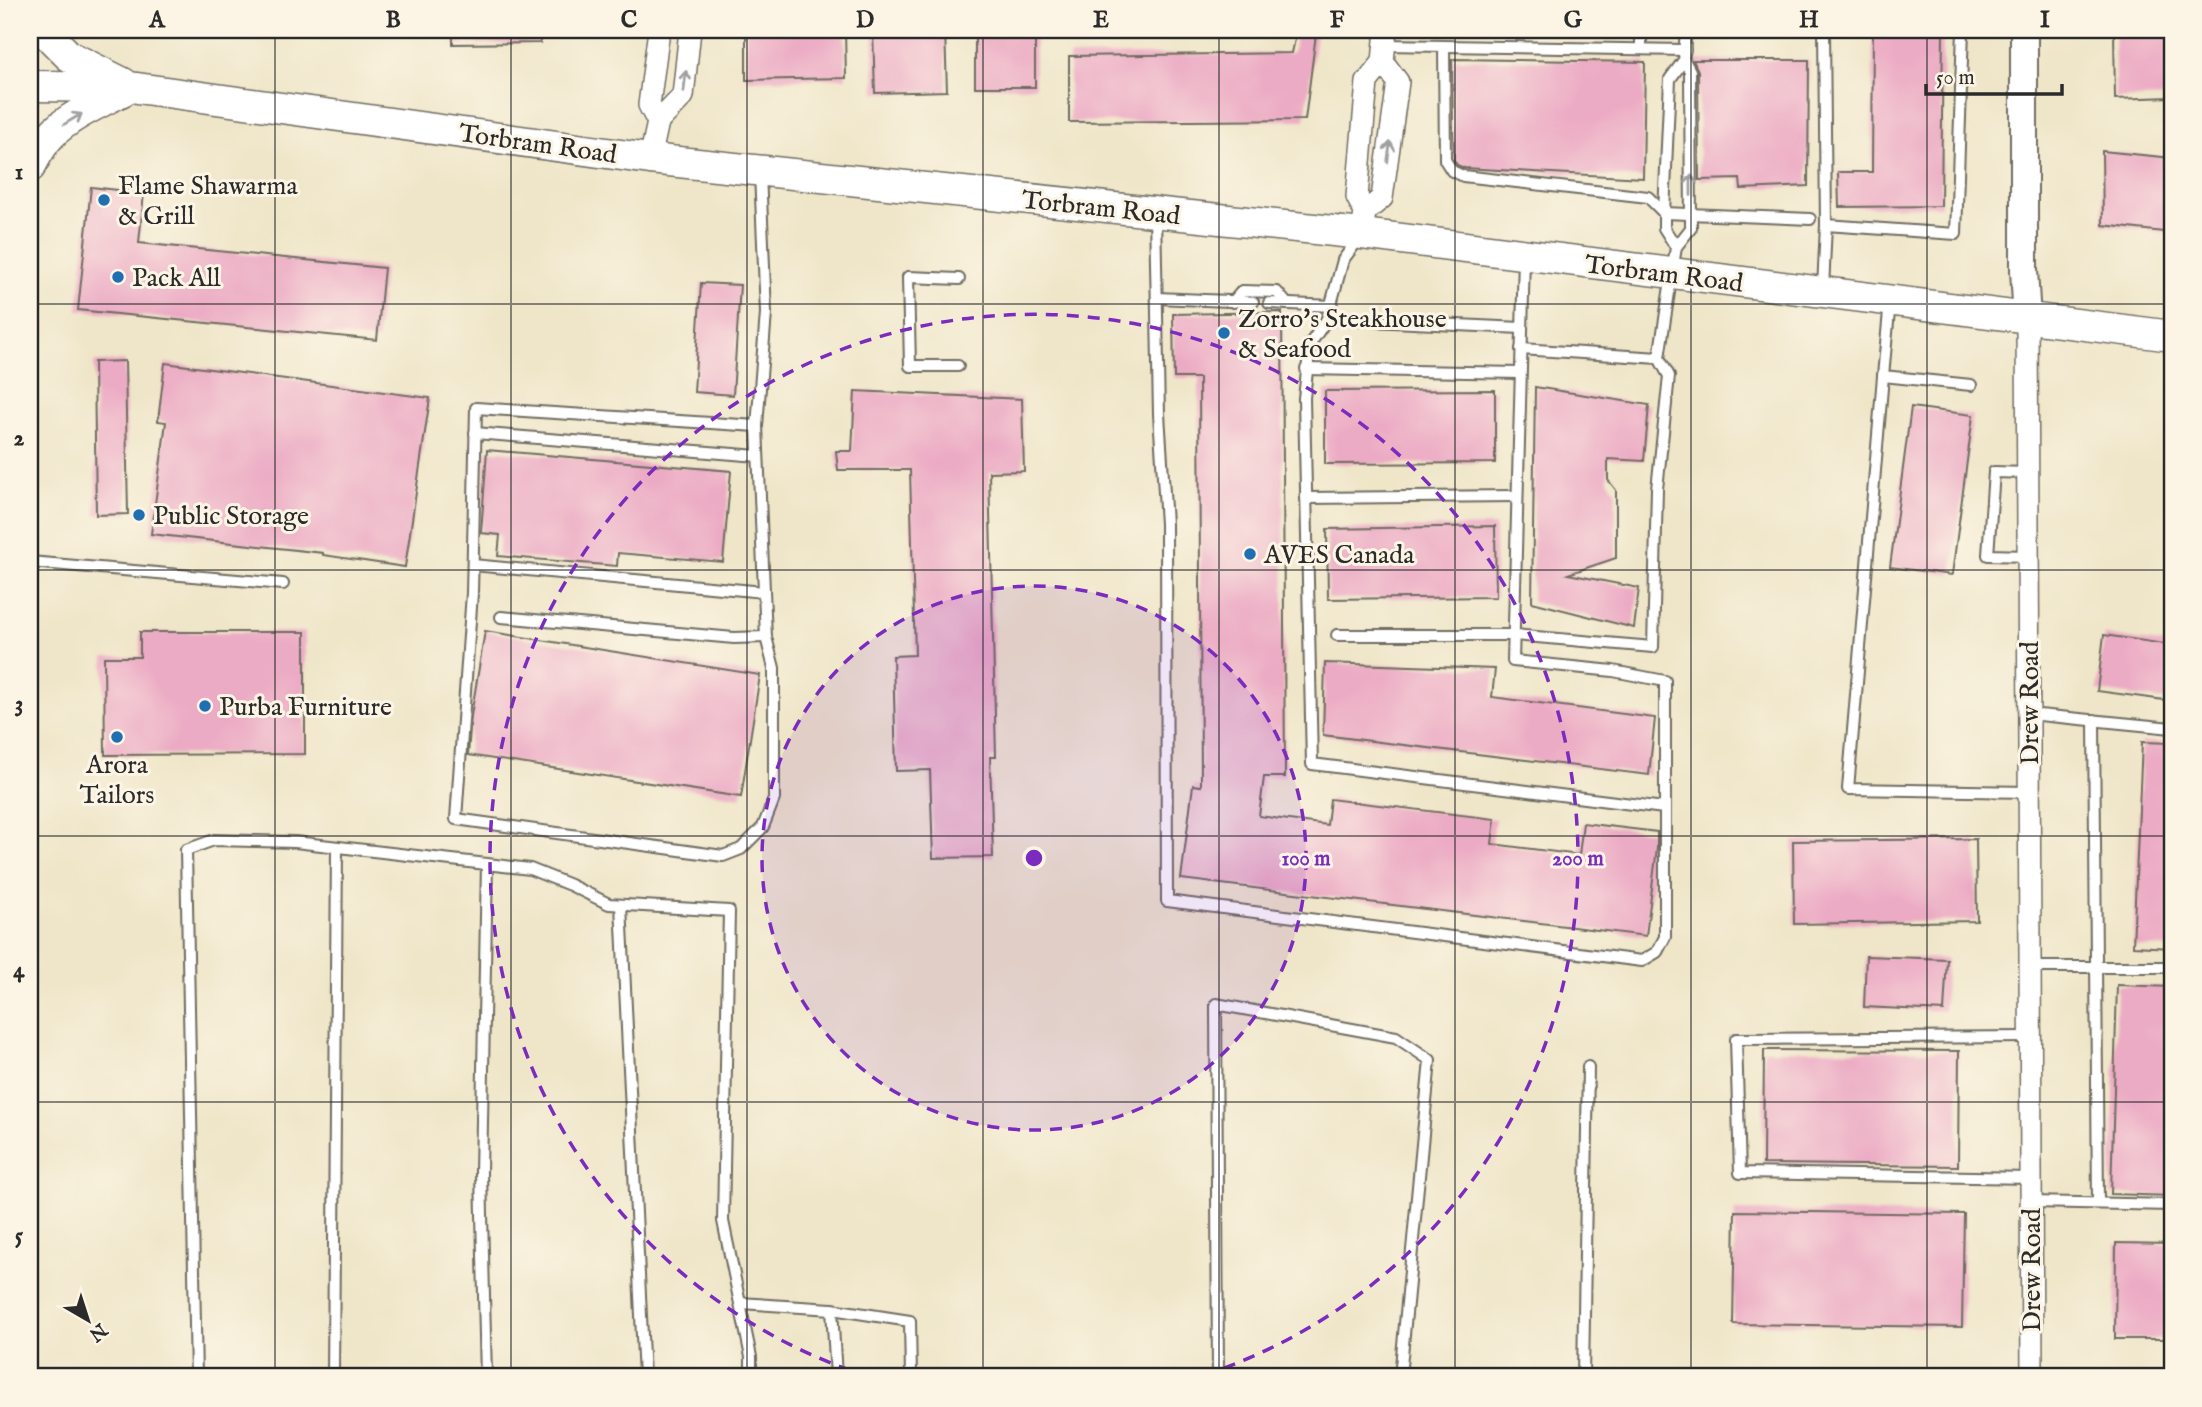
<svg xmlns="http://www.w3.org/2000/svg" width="2202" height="1407" viewBox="0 0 2202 1407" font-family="'IM FELL English',serif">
	<rect width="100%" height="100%" fill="#fcf5e5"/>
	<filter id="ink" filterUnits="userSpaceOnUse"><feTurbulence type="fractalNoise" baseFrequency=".0143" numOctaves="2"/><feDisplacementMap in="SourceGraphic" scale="14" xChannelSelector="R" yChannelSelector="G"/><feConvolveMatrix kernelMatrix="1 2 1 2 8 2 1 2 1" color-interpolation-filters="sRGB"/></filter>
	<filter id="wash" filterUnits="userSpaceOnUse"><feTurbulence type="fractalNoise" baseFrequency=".00686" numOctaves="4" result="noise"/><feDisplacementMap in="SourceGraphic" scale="28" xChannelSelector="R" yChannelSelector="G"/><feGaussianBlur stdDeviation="1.57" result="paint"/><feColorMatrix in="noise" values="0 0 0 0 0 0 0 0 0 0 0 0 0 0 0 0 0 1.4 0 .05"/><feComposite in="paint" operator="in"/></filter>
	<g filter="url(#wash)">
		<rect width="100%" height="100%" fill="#efe6c9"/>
		<g id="blocks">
			<g fill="#ecabc4">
				<path d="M453,30H540V43L453,44Z"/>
				<path d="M746,30H845L846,78L746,80Z"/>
				<path d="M873,30H945L947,91L875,93Z"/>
				<rect x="975" y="30" width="60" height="57"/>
				<path d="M1297,30L1316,34L1305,120L1069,122V56L1292,53Z"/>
				<path d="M1873,30H1943L1941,206L1839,207L1838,172H1872Z"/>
				<path d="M2114,30H2172V97L2115,99Z"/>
				<path d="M1452,59L1645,62L1643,178L1464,168L1457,165L1454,160L1453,129Z"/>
				<path d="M1693,60H1809L1808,186L1741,189L1740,179L1699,180L1698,71Z"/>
				<path d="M2102,151L2172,158V233L2103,225Z"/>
				<path d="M91,187L144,193L139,243L384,268L377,340L78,310Z"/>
				<path d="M701,283L740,285L733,395L694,392Z"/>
				<path d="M1282,312L1285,777H1264L1259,816L1327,825L1330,799L1495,819L1492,844L1579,855L1583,823L1657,832V848L1646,936L1181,879L1193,785L1201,786L1199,378H1174L1173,314Z"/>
				<path d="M125,361L128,514L96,515L94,362Z"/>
				<path d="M165,363L430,398L405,567L323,555V553L151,534L166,422L158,421Z"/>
				<path d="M1535,387L1649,405L1644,461L1608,459V480L1616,490V558L1568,574L1639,588L1634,628L1532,602Z"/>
				<path d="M1495,390V463L1325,464V391Z"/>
				<path d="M855,391L1022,399L1024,471L989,472L996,757H990L993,857L933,858L930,770L896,771L893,656L915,655L910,470H838L836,451H852Z"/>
				<path d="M1911,407L1973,415L1952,575L1890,567Z"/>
				<path d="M487,450L731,471L723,562L618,553L617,566L498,556L500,535L481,533Z"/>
				<path d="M1495,526L1496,597L1328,599L1327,529Z"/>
				<path d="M485,631L760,675L741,797L468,755L471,716Z"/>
				<path d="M140,632H305V754L105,755L104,657H140Z"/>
				<path d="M2104,635L2172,645V701L2097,691Z"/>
				<path d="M1325,663L1495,669L1492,697L1655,718L1649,775L1323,735Z"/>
				<path d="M2142,742L2172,743V948L2133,946Z"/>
				<path d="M1976,839L1977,921L1794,924L1793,841Z"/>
				<path d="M1866,956L1947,959L1944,1011L1864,1007Z"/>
				<path d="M2117,985L2172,987V1196L2111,1194Z"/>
				<path d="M1764,1050L1959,1051L1958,1166L1763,1164Z"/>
				<path d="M1735,1211L1964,1214L1962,1327L1733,1324Z"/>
				<path d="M2116,1243L2172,1244V1339H2115Z"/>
			</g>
		</g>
	</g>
	<g filter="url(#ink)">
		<use href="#blocks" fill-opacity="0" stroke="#706c62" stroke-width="2"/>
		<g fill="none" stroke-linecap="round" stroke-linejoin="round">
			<g stroke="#706c62" stroke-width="14">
				<g id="service">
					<path d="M1641,30V48"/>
					<path d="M1385,45L1685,50"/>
					<path d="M1444,46L1445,160L1452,171L1463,176L1648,197L1664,213L1810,219"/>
					<path d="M1684,55L1686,30"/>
					<path d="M1155,213L1159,414L1166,524L1167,901L1642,961L1657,952L1665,937V681L1613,671L1513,661L1524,258"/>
					<path d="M1826,225L1956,234L1963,30"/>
					<path d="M1360,237L1343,260L1327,319L1522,328"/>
					<path d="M1823,289L1826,225L1824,30"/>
					<path d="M1157,298L1253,302"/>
					<path d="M1890,301L1883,376L1971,385"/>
					<path d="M1233,302L1242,291L1277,292L1287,304"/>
					<path d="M1269,303L1332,306"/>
					<path d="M1327,319L1310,344L1304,398L1312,764L1664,808"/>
					<path d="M1659,358L1676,247L1691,228L1690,71L1684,60L1670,79L1664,213V228L1676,247"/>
					<path d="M958,366H910L908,277L959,279"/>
					<path d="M1306,369L1520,373"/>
					<path d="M1883,376L1848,789L2029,792"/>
					<path d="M757,426L476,408L472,593L456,819L723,856L741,849L763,827L774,799V668L766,637L757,426L766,313L760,173"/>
					<path d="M475,433L758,456"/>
					<path d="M2028,473L1994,472L1988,555L2028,556"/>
					<path d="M1306,498L1516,496"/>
					<path d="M30,562L283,584"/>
					<path d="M473,565L764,592"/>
					<path d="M501,617L734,638L766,637"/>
					<path d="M1337,635H1514L1653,647L1657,489L1669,376L1659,358L1521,349"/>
					<path d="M2029,714L2172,728"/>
					<path d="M2094,720L2098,1203"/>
					<path d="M621,905L644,1377"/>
					<path d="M2030,967H2172"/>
					<path d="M2030,1037L1736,1039L1740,1173L2031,1178"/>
					<path d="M2031,1202L2172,1205"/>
					<path d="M740,1303L832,1309L836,1377"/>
					<path d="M832,1309L910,1321L911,1377"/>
					<path d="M196,1377L186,850L214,840L295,842L530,869L570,885L609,904L729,911L723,1221L751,1357V1377"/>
					<path d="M333,1377L337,847"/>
					<path d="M486,1377L481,1173L487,864"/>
					<path d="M1218,1377L1216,1004L1396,1037L1430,1060L1400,1377"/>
					<path d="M1583,1377L1588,1067"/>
				</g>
			</g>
			<g stroke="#706c62" stroke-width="24">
				<g id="minor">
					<path d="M658,122L649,105L659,30"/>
					<path d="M650,159L658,122L683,96L690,30"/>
					<path d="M1365,212L1382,198L1398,82L1383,62"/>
					<path d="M1362,234L1365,212L1357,197L1367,82L1383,62L1386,30"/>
					<path d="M2027,319L2032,1377"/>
				</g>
			</g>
			<g stroke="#706c62" stroke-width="30">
				<path id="tertiary" d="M2024,30V270L2027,319"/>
			</g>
			<g stroke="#706c62" stroke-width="33">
				<g id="secondary">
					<path d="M43,30L69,56L123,83"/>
					<path d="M30,86L130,87L650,159L1362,234L2172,336"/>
					<path d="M30,167C36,156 42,144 51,135C69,116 103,101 126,89"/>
				</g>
			</g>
			<use href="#service" stroke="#fff" stroke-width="10"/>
			<use href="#minor" stroke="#fff" stroke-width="21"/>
			<use href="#tertiary" stroke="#fff" stroke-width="26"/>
			<use href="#secondary" stroke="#fff" stroke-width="30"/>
		</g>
		<defs><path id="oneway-shaft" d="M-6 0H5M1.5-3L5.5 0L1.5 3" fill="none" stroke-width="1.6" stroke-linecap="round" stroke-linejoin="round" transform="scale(1.75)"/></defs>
		<g stroke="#a0a0a0">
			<use href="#oneway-shaft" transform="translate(685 81) rotate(-84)"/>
			<use href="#oneway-shaft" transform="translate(73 119) rotate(-31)"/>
			<use href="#oneway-shaft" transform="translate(1389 152) rotate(-82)"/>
			<use href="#oneway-shaft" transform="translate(1691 185) rotate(-90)"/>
		</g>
	</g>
	<path fill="none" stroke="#2b2b2b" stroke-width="2" stroke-opacity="0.55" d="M275,30V1377M511,30V1377M747,30V1377M983,30V1377M1219,30V1377M1455,30V1377M1691,30V1377M1927,30V1377M30,304H2172M30,570H2172M30,836H2172M30,1102H2172"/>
	<circle cx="1034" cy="858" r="272" fill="#7b2cbf" fill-opacity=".12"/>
	<g fill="none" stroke="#7b2cbf" stroke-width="3.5" stroke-dasharray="12 9">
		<circle cx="1034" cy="858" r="272"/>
		<path d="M870 1377A544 544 0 1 1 1198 1377"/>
	</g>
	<g fill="#1f6fb2" stroke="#fcf5e5" stroke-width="2.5">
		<circle cx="104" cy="200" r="7"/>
		<circle cx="118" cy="277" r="7"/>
		<circle cx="1224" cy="333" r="7"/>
		<circle cx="139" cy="515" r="7"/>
		<circle cx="1250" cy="554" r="7"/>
		<circle cx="205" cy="706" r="7"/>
		<circle cx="117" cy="737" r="7"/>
	</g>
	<g text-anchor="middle" stroke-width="6" stroke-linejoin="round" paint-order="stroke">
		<g font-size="26" fill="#2b2b2b" stroke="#fcf5e5">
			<text transform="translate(538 143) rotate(8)" y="9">Torbram Road</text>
			<text transform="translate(1101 207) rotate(6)" y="9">Torbram Road</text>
			<text transform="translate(1664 273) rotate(7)" y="9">Torbram Road</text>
			<text transform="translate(2029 703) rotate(-90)" y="9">Drew Road</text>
			<text transform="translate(2031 1270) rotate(-90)" y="9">Drew Road</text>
		</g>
		<g font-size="26" fill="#2b2b2b" stroke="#fcf5e5" text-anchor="start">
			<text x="118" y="194">Flame Shawarma<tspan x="118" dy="30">&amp; Grill</tspan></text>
			<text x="132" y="286">Pack All</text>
			<text x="1238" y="327">Zorro's Steakhouse<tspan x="1238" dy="30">&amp; Seafood</tspan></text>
			<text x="153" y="524">Public Storage</text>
			<text x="1264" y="563">AVES Canada</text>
			<text x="219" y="715">Purba Furniture</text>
			<text x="117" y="773" text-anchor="middle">Arora<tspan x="117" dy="30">Tailors</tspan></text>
		</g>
	</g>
	<circle cx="1034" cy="858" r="10" fill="#7b2cbf" stroke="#fcf5e5" stroke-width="3.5"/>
	<g font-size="21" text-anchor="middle" font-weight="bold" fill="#7b2cbf" stroke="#fcf5e5" stroke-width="6" stroke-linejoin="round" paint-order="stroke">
		<text x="1306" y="865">100 m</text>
		<text x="1578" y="865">200 m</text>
	</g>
	<rect width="2202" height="1407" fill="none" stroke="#fcf5e5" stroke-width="77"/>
	<g transform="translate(88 1320) rotate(141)" stroke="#fcf5e5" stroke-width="5" paint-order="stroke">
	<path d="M0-5L12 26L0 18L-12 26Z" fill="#2b2b2b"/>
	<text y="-10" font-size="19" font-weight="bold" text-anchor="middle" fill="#2b2b2b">N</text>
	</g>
	<path d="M1926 84v10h136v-10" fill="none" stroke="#2b2b2b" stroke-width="3.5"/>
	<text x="1936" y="84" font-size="21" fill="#2b2b2b" stroke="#fcf5e5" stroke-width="5" paint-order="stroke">50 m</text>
	<rect x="38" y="38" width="2126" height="1330" fill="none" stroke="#2b2b2b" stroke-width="2.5"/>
	<g font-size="23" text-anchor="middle" font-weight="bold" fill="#2b2b2b">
		<text x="157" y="27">A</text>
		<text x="393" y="27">B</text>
		<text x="629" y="27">C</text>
		<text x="865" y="27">D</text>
		<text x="1101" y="27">E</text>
		<text x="1337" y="27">F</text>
		<text x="1573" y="27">G</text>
		<text x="1809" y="27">H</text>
		<text x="2045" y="27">I</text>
		<text x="19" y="179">1</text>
		<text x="19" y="445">2</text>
		<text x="19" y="711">3</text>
		<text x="19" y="977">4</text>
		<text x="19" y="1243">5</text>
	</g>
</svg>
